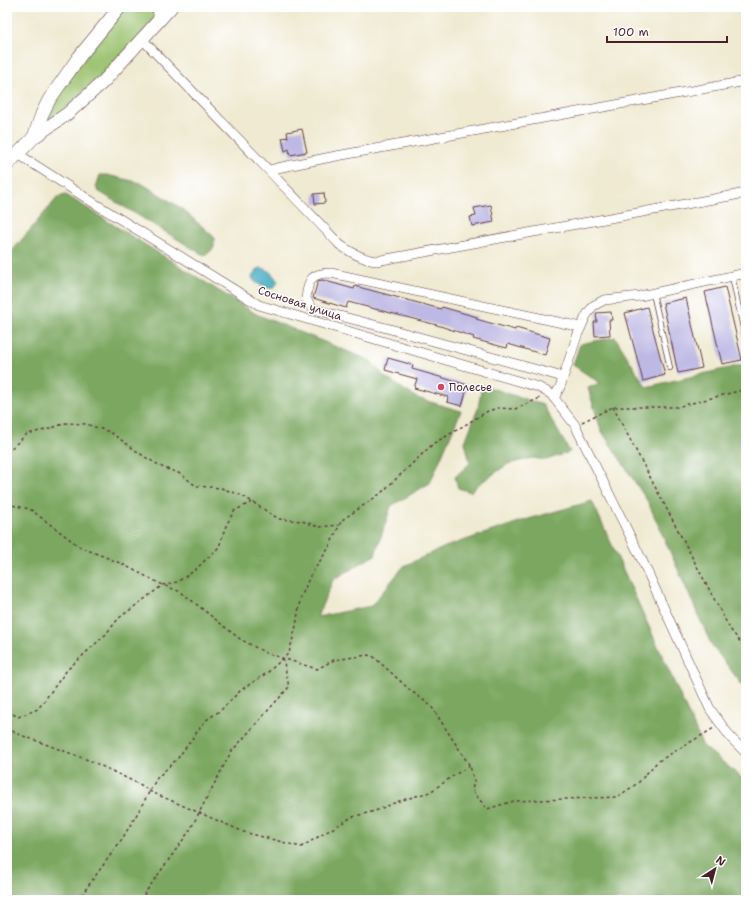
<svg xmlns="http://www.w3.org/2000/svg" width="753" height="907" viewBox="0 0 753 907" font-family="'Shantell Sans',sans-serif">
	<rect width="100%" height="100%" fill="#fff"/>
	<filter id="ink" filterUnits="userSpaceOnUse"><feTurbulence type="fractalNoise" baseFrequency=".025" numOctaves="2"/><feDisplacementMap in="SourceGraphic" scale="8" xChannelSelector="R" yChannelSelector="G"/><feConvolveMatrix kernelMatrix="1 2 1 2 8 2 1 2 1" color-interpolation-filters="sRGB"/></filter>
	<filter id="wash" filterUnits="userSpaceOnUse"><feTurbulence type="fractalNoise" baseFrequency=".012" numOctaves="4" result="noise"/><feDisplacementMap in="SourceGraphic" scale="16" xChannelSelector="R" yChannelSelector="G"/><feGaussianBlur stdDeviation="0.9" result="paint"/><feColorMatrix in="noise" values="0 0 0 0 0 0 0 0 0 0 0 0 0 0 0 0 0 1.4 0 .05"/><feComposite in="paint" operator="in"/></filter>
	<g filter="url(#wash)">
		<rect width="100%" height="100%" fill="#efead1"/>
		<path fill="#9ac16d" stroke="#72704c" d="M122,7H155L156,16L123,57L37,133L44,114Z"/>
		<g fill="#7ba760" stroke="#626346">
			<path d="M100,175H107L141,183L181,208L214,237V248L205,256L98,191L96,187Z"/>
			<path d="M66,195L256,314L371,361L385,377L417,398L461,411L430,483L391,506L375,555L333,580L317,617L371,606L404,566L445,547L525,520L592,501L703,746L746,781V900H7V257L58,197Z"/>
			<path d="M615,337L646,387L746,364V690L711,644L648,502L601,430L588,388L600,383L573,365L580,344Z"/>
			<path d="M482,385L543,405L570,452L546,460L532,458L508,464L479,484L471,492L458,488L455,477L470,463L465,442L478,408Z"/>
		</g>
		<path fill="#42abc2" stroke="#466576" d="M260,268C268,268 274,275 278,282L274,288C267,290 260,285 254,281L252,277L257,270Z"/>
		<g id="blocks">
			<g fill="#bdb8e4">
				<path d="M302,129L307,152L290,155L289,149L285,151L282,138L288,137L287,132Z"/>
				<path d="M324,193L325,203L315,204L314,194Z"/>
				<path d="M491,205L494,222L472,226L470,217L476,216L474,208Z"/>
				<path d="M322,280L354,289L355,286L441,309L442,307L477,317L476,319L515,330L516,328L550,338L545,355L508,344L507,348L473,339L474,337L437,325L348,302L346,308L313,298L318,281Z"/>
				<path d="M725,287L742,360L722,364L705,292Z"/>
				<path d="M686,298L702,368L678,373L663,303Z"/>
				<path d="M647,307L665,375L643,381L625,313Z"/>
				<path d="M611,312L612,320H609L610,335L595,336L594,322H597L596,313Z"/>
				<path d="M388,358L413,365L412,369L468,385L462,406L447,402L448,397L414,388L417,379L385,370Z"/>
			</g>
		</g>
	</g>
	<g filter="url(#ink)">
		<use href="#blocks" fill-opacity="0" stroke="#633d44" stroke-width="1"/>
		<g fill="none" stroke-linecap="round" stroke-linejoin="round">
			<g stroke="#633d44" stroke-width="6">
				<g id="lane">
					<path d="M732,276L746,342"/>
					<path d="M653,293L670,368"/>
				</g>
			</g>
			<g stroke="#633d44" stroke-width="10">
				<g id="street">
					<path d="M157,7L158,15L157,23"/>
					<path d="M142,39C208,108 274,175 340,245C349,251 364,260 376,261L746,193"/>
					<path d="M18,154L94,203L259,305L538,387L551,394L554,398L575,425L642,560L710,709L731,738L746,753"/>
					<path d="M270,170L277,168L331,157L746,81"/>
					<path d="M563,377L390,329L313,309L306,299C308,279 311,273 331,273L581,327"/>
					<path d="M554,398L560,387L577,336L586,316L593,306L604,300L640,296L746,273"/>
				</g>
			</g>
			<g stroke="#633d44" stroke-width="14">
				<g id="secondary">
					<path d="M34,137L42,114L49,100L79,57L120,7"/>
					<path d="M7,165L34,137L67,114L104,81L171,7"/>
				</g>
			</g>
			<g stroke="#633d44" stroke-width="1.5" stroke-dasharray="3 3" stroke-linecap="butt">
				<path d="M613,407L730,629L746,649"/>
				<path d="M582,422L613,407H677L746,389"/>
				<path d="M7,452L27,434L49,429L66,423L86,424L110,432L145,457L164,468L181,474L196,486L221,488L243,496L279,519L302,521L319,527L339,525"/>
				<path d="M7,504L30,509L80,547L120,563L163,585L181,592L240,639L266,653L317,669L334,660L368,655L374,657L410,690L431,706L470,766L474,781L472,790L487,809L514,801L617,797L638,783L657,762L714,728"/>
				<path d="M7,714H13L18,717L38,709L67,670L105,635L119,618L163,585L177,582L194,571L219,547L225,528L234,511L252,502"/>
				<path d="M7,728L18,734L91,761L143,786L149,791L244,832L301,847L352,817L375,811L399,801L430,792L456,774L470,766"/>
				<path d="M78,900L122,839L137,814L157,778L178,758L205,721L221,710L241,690L267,673L289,653L296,626L300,600L310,576L328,549L342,520L380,494L434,443L445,437L488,411L498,408L515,409L540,398"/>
				<path d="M140,900L190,830L231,752L289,687L283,658"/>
			</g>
			<use href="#lane" stroke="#fff" stroke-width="4.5"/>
			<use href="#street" stroke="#fff" stroke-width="9"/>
			<use href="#secondary" stroke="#fff" stroke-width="13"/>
		</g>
	</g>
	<circle fill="#d1495b" stroke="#fff" stroke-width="1.5" cx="441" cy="387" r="4"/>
	<g text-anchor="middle" stroke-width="3" stroke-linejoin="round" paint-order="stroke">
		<g font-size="11" fill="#4a1f2b" stroke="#fff">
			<text transform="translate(300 303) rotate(18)" y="4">Сосновая улица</text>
		</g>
		<g font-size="11" fill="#4a1f2b" stroke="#fff" text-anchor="start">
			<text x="449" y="391">Полесье</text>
		</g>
	</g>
	<rect width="753" height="907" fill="none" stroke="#fff" stroke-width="24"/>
	<g transform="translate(715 869) rotate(36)" stroke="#ffffff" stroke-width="3" paint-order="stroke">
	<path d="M0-3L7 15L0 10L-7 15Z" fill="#4a1f2b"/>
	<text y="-6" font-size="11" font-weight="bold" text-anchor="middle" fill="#4a1f2b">N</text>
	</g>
	<path d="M607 36v6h120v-6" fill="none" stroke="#4a1f2b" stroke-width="2"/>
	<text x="613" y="36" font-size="12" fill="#4a1f2b" stroke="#ffffff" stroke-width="3" paint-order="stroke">100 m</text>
</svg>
